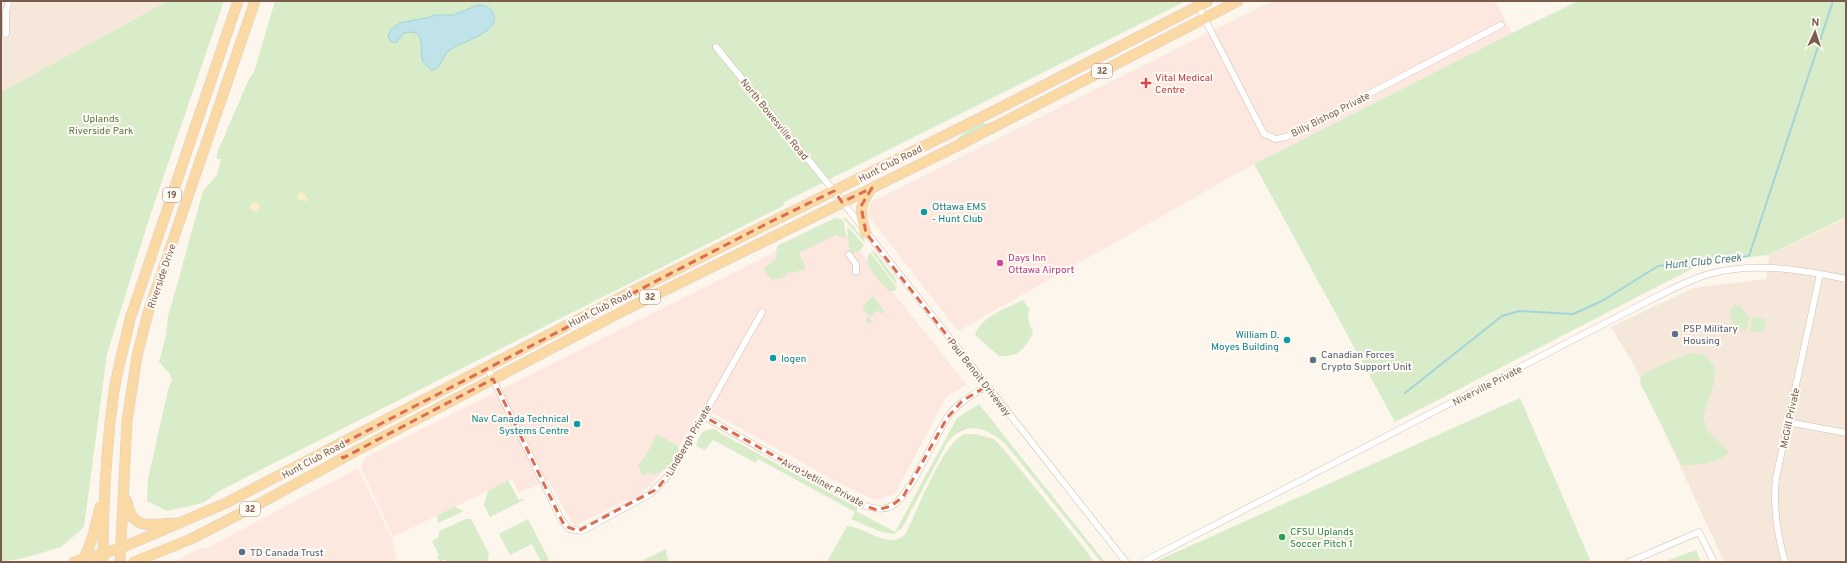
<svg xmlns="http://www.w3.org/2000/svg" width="1847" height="563" viewBox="0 0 1847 563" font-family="Overpass,sans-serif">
	<rect width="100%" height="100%" fill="#fdf6ec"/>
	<g fill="#f5e8da">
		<path d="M1,1H168L1,92Z"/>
		<path d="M1846,218V562H1724L1634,365L1611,327L1693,288L1766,279L1769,255Z"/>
	</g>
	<g fill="#fde8e0">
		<path d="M1272,1H1495L1512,33L1254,164L958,331L867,214L871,202Z"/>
		<path d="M836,221L967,385L946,397L895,494L875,500L839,483L702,407L669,464L650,486L639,495L574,526L548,480L519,493L512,479L393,537L361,468L364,458Z"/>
		<path d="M358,468L393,541L397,562H174L196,550L207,548Z"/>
	</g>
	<g fill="#d8ecc9">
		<path d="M168,1H224L150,216L107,354L84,527L61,547L24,558L1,562V92Z"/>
		<path d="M275,1H1186L784,202L783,206L221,490L203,503L167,511L147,501L148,479L168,390L172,380L170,374L159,362L166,335L168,317L203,191L217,175L221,159H217V153L248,81L254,72Z"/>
		<path d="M1578,1H1846V217L1768,255L1705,262L1395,422L1254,164L1512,33Z"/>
		<path d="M983,123L991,124L959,142L957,139L969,129Z"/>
		<path d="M845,217L864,239L865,243L843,218Z"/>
		<path d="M835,218L842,219L844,223L846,238L836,235L799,253L806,269L792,273L788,272L785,277L772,280L763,269L776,258L777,246Z"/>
		<path d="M847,226L864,245L861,250L850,255Z"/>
		<path d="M871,251L875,252L895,278L897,286Z"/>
		<path d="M870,252L897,288L895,291H889C881,282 861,265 870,252Z"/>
		<path d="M873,296L885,311L881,314L878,310L869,318L872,322L868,324L865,321L869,316L862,307Z"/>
		<path d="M1023,300L1029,309L1028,319L1033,333C1024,350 1019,357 999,356L975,335C981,316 1007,308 1023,300Z"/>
		<path d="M1735,305H1739L1749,318L1748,326L1746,329H1738C1732,323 1725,310 1735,305Z"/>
		<path d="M1752,317L1766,319L1764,333L1750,331Z"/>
		<path d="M1689,353L1705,355L1715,368L1714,383L1703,417L1708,431L1728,451V454C1715,463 1696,466 1682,465L1640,383L1642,375L1644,373Z"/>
		<path d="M1520,398L1591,562H1154Z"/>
		<path d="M979,404L1105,562H1101L1008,447C989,427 966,419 947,443L902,528L894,534L881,532L851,519L855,512L758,459L756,463L713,440L705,450L696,446C700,432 703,430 715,429L720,433L858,508L856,511L895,532L957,418Z"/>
		<path d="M657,434L678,446C685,460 663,470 654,475L648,473L643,476L638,465L646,455Z"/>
		<path d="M975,434L994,439L1006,452L1085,549L1094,562H827L847,526C866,527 890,552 906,533C917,511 942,445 963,435C966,434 972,434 975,434Z"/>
		<path d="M508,480L519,500L523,499L524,500L490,517L484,505L488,491Z"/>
		<path d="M454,507L464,511L438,523L437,516Z"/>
		<path d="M466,519H471L489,554L487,562H447L445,559L439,562L437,556L439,555L432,541L439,537V531Z"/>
		<path d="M528,519L548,558L550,562H541L532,544L510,555L499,534Z"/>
		<path d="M666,549L668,562H639Z"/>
		<path d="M1696,550L1701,562H1663Z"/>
	</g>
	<g fill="#fcefc7">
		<path d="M301,192L305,194L308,200L306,201L298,199L297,195Z"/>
		<circle cx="255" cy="207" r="4.5"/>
	</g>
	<path fill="#bfe3e8" stroke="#a5d3da" d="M478,5C484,5 488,6 492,11C506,31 460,42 450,50C443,55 442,64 436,69L431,70L423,62C419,51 427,27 404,33L396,43L390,41L388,36L391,29L400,23L430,17L435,15H453Z"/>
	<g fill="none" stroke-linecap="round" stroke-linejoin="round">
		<path stroke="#a5d3da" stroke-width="2" d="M1405,393L1502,316L1519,311L1573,314L1602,301L1658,266L1749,256L1833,1"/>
		<g stroke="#d1beb0" stroke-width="7">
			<g id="street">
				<path d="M1198,6L1264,134L1276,139L1286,137L1501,25"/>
				<path d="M6,34V11L9,1"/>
				<path d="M716,47L834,191L1126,562"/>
				<path d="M849,255L856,264V272"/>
				<path d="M487,367L561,519L569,529L582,531L650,494L666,478L675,466L762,312"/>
				<path d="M703,416L862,505C872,508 882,511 892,506C911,495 933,439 947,418C957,403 972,395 987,386"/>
				<path d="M1788,422L1846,433"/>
				<path d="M1143,562L1654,298C1673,289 1692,278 1713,273C1757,262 1803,270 1846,279"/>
				<path d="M1629,562L1699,532L1714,562"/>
				<path d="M1785,562C1777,534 1773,507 1776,478L1820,274"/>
			</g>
		</g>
		<g stroke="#dad1cd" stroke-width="11">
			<g id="primary">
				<path d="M866,233C859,212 859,207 871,189"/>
				<path d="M127,501C131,532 152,524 176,523"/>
				<path d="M84,559L92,539L100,507"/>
				<path d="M74,562L121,548L226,503L629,293L1000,108L1208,1"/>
				<path d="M103,562C103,505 106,448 114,391C118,367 125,343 130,319L238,1"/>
				<path d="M120,562L127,421L137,356L148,313L255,1"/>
				<path d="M134,562L191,539L257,505L356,451L627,309L965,142L1238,1"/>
			</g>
		</g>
		<use href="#street" stroke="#fff" stroke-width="6"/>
		<use href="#primary" stroke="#fbd9a5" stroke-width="10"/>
	</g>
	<path fill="none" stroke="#dc6d51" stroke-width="3" stroke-dasharray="8 5" stroke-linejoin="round" d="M872,188L861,206L866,233L987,386L962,401L947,418L903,497L891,506L877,510L862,505L703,416L675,466L657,489L578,531L565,526L561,519L493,379L343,458L336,447L772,221L834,191L842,202Z"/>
	<path fill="#e0444e" stroke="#fffaf3" stroke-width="1.5" d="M1144 77h4v4h4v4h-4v4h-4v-4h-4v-4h4z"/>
	<g fill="#0f9aa8" stroke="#fffaf3" stroke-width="1.5">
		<circle cx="924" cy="212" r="4"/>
		<circle cx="1287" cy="340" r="4"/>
		<circle cx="773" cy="358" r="4"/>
		<circle cx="577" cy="424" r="4"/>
	</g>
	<circle fill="#d1479c" stroke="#fffaf3" stroke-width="1.5" cx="1000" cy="263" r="4"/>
	<g fill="#5c6f8a" stroke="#fffaf3" stroke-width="1.5">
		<circle cx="1675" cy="334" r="4"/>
		<circle cx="1313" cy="360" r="4"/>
		<circle cx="242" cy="552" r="4"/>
	</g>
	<circle fill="#2e9e5b" stroke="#fffaf3" stroke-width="1.5" cx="1282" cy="537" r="4"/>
	<g text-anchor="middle" stroke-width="4" stroke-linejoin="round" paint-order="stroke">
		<g fill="#fffaf3" stroke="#a28b7f" stroke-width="1">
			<rect x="1092" y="64" width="20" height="14" rx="3"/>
			<rect x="163" y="188" width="18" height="14" rx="3"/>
			<rect x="640" y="290" width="20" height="14" rx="3"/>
			<rect x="240" y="502" width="20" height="14" rx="3"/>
		</g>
		<g font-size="9" font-weight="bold" fill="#7a5c4d">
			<text x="1102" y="74">32</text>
			<text x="172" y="198">19</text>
			<text x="650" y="300">32</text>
			<text x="250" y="512">32</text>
		</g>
		<g font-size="10" fill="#be3a42" stroke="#fffaf3" text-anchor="start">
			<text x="1155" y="81">Vital Medical<tspan x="1155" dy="12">Centre</tspan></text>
		</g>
		<g font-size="10" fill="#7a5c4d" stroke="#fffaf3">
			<text transform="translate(1330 114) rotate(-27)" y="4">Billy Bishop Private</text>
			<text transform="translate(775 119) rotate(51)" y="4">North Bowesville Road</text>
			<text transform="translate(890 163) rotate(-27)" y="4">Hunt Club Road</text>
			<text transform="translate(161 276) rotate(-71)" y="4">Riverside Drive</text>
			<text transform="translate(600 308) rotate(-27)" y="4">Hunt Club Road</text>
			<text transform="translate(980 377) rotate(52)" y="4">Paul Benoit Driveway</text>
			<text transform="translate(1487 385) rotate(-27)" y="4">Niverville Private</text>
			<text transform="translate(1789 418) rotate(-78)" y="4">McGill Private</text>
			<text transform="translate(688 440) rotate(-60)" y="4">Lindbergh Private</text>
			<text transform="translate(313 459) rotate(-28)" y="4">Hunt Club Road</text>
			<text transform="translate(823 482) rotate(28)" y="4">Avro Jetliner Private</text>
		</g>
		<g font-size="10" fill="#537a41" stroke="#fffaf3">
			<text x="101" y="122">Uplands<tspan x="101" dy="12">Riverside Park</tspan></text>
		</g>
		<g font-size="10" fill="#0d838f" stroke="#fffaf3" text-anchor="start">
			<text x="932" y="210">Ottawa EMS<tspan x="932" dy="12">- Hunt Club</tspan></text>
			<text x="1279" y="338" text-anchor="end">William D.<tspan x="1279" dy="12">Moyes Building</tspan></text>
			<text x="781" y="362">Iogen</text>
			<text x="569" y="422" text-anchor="end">Nav Canada Technical<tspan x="569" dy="12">Systems Centre</tspan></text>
		</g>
		<g font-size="10" fill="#b23c85" stroke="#fffaf3" text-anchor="start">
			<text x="1008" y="261">Days Inn<tspan x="1008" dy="12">Ottawa Airport</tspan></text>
		</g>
		<g font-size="10" fill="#4e5e75" stroke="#fffaf3" text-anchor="start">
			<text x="1683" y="332">PSP Military<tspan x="1683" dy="12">Housing</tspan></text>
			<text x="1321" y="358">Canadian Forces<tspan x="1321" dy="12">Crypto Support Unit</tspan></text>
			<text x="250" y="556">TD Canada Trust</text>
		</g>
		<g font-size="10" fill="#27864d" stroke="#fffaf3" text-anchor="start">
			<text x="1290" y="535">CFSU Uplands<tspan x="1290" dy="12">Soccer Pitch 1</tspan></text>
		</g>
		<g font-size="11" font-style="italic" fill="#437c86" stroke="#fffaf3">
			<text transform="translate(1703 261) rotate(-6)" y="4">Hunt Club Creek</text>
		</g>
	</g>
	<rect width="1847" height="563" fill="none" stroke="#7a5c4d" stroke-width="4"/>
	<g transform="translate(1815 32) rotate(3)" stroke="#fffaf3" stroke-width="3" paint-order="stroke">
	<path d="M0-3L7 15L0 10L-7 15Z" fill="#7a5c4d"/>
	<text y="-6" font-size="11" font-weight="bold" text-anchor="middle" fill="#7a5c4d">N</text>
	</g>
</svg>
